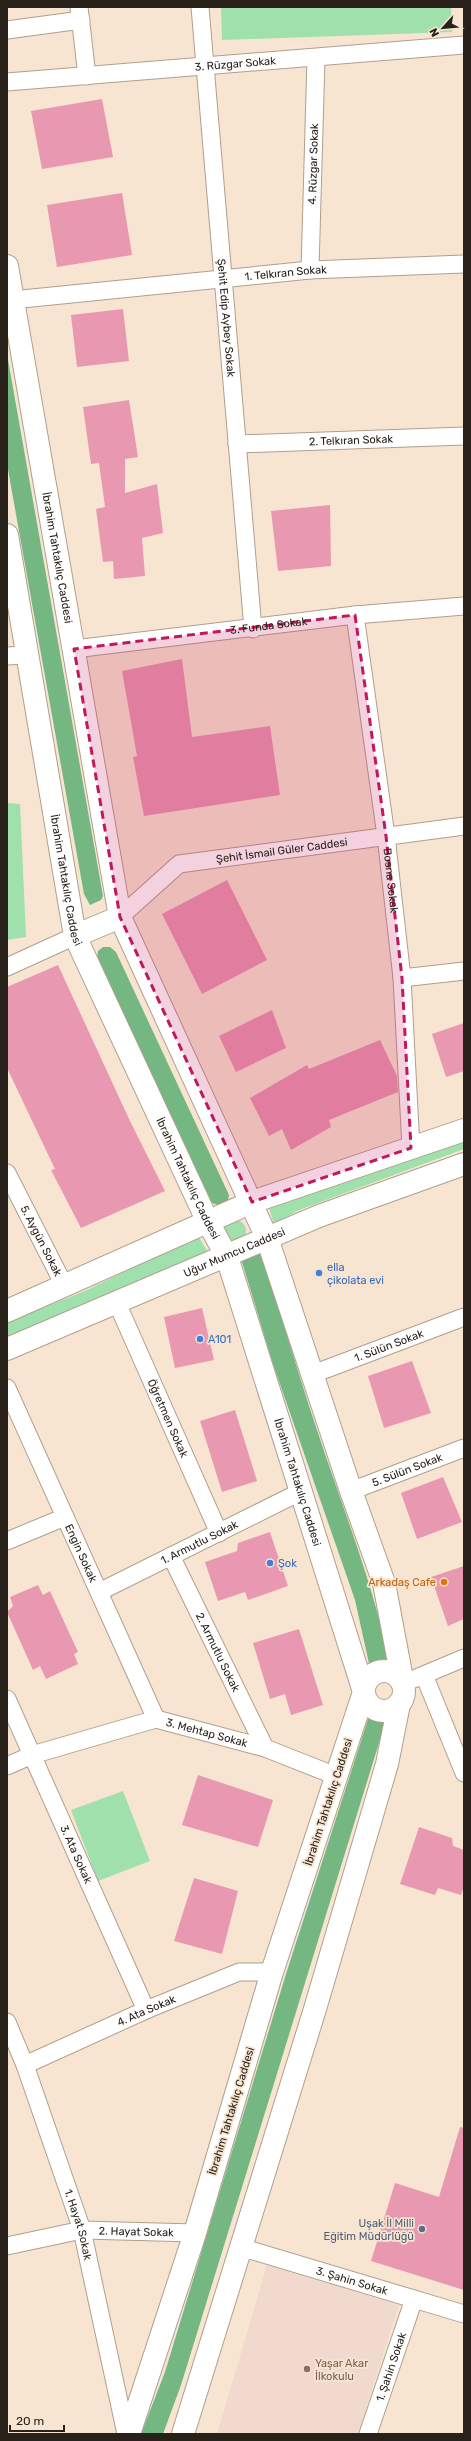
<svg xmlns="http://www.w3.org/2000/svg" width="471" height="2441" viewBox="0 0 471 2441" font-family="Rubik,sans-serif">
	<rect width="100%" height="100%" fill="#f7e5d1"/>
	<path fill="#f1d9ce" d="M267,2265L399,2305L358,2434H217Z"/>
	<g fill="#a0e0ad">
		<path d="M221,7H451L452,32L222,40Z"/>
		<path d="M7,803L20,804L26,937L7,940Z"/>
		<path d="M464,1140V1149L299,1210L274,1224L269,1208Z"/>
		<circle cx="235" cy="1231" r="11"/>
		<path d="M198,1236L208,1252L7,1338V1322L85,1291Z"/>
		<path d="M123,1791L150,1861L98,1881L71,1810Z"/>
	</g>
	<g fill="#75b783">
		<path d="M7,354L103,896L101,900L90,905L84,894L7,464Z"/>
		<path d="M103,947H110L116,952L229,1195L228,1201L218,1205L212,1203L97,958L98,951Z"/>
		<path d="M258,1252L264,1260C284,1325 303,1390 325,1454C349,1524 375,1592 390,1665L370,1668L355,1600L273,1364L242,1262L243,1257Z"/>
		<path d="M370,1713L387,1717L181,2385L163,2434H141L165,2372L286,1974Z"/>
	</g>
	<g fill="#e998b1">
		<path d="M102,99L113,157L42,169L31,111Z"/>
		<path d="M122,193L132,255L57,267L47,205Z"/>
		<path d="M123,309L129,361L77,367L71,315Z"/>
		<path d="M129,400L138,457L125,459V493L157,484L163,533L142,538L145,576L114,579L113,561L103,562L96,509L105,507L99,463L91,464L83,407Z"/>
		<path d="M330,505L331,566L278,571L271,511Z"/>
		<path d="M182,659L192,737L270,726L280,795L144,816L133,757L137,756L122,671Z"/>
		<path d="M227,880L267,960L202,994L162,914Z"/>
		<path d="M58,965L130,1121L165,1191L81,1228L51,1170L55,1169L7,1068V987Z"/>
		<path d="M272,1010L286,1048L236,1072L219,1036Z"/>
		<path d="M464,1023V1071L446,1077L432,1034Z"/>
		<path d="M380,1040L397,1076L398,1092L329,1120L331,1127L291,1150L282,1129L269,1136L250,1098L307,1065L309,1069Z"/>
		<path d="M202,1308L214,1360L175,1368L164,1317Z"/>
		<path d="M412,1361L431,1413L384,1428L368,1376Z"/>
		<path d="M235,1410L257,1481L222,1492L200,1421Z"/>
		<path d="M443,1477L462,1522L417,1539L401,1493Z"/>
		<path d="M270,1532L288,1586L248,1600L245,1592L218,1601L205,1562L237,1551L238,1543Z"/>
		<path d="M464,1566V1619L448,1626L431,1577Z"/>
		<path d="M38,1585L43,1595L50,1591L78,1652L74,1654L78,1664L46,1679L40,1666L33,1670L7,1612L13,1606L10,1597Z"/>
		<path d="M299,1629L323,1705L291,1715L285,1694L270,1699L253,1643Z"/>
		<path d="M198,1775L273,1800L258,1847L182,1825Z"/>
		<path d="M419,1827L452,1838L453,1846L464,1850V1886L461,1895L438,1888L435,1895L400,1884Z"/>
		<path d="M194,1878L238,1891L222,1954L174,1941Z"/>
		<path d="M460,2127L464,2128V2290L371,2261L395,2183L439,2197Z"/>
	</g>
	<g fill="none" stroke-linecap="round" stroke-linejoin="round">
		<g stroke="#b09f8c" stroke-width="19">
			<g id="street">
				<path d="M79,7L87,76"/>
				<path id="s1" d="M200,7L253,629"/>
				<path d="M7,30L81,20"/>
				<path id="s2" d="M7,82L464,45"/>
				<path id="s3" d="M310,270L316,58"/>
				<path id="s4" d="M12,300L310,270L464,264"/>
				<path id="s5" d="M237,444L464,436"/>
				<path id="s6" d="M355,615L386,836L402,978L411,1148"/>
				<path id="s7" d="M74,649L355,615L464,606"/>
				<path d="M7,656L27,655"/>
				<path id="s8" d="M120,917L179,864L464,826"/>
				<path d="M7,967L75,936"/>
				<path d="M402,978L464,971"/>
				<path id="s9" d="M7,1173L65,1287"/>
				<path id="s10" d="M117,1303L219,1533"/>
				<path id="s11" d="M313,1374L464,1317"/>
				<path id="s12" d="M7,1388L156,1719"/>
				<path id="s13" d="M351,1491L464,1448"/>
				<path d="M7,1541L65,1517"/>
				<path id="s14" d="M171,1556L265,1748"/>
				<path id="s15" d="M99,1592L300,1492"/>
				<path d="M424,1675L464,1773"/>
				<path d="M414,1679L464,1658"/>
				<path id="s16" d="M7,1699L146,2010"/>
				<path id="s17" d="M7,1766L32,1755L156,1719L265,1748L336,1776"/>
				<path id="s18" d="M7,2022L25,2065L82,2230L126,2434"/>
				<path id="s19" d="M25,2065L146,2010L239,1972H272"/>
				<path id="s20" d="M7,2246L82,2230L195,2233"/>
				<path id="s21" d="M240,2247L464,2314"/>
				<path id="s22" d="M368,2434L414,2299"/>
			</g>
		</g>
		<g stroke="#b09f8c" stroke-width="24">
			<g id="secondary">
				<path d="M7,1311L252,1202L464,1130"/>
				<path id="s23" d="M7,1349L319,1216L464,1164"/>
			</g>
		</g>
		<g stroke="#b09f8c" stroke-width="24">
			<g id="primary">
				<path id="s24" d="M7,266L120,917L267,1238L351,1491L384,1583L403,1684"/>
				<path id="s25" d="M7,535L75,936L207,1220L227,1257L364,1692L272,1972L195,2233L129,2434"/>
				<path d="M75,936L120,917"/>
				<circle cx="384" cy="1691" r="20"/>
				<path d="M183,2434L315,2009L387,1764L399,1704"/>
			</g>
		</g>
		<use href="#street" stroke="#fff" stroke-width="17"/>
		<use href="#secondary" stroke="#fff" stroke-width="22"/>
		<use href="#primary" stroke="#fff" stroke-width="22"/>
	</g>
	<path fill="#c2185b" fill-opacity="0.2" stroke="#c2185b" stroke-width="3" stroke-dasharray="8 5" stroke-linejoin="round" d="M355,615L386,836L402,978L411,1148L252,1202L120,917L74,649Z"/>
	<g fill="#3f7fe0" stroke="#f7e5d1" stroke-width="1.5">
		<circle cx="319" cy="1273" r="4"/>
		<circle cx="200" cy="1339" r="4"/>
		<circle cx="270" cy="1563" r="4"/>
	</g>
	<circle fill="#e8710a" stroke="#f7e5d1" stroke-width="1.5" cx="444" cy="1582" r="4"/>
	<circle fill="#5c6f8a" stroke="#f7e5d1" stroke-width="1.5" cx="422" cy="2229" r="4"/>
	<circle fill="#8d6e63" stroke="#f7e5d1" stroke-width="1.5" cx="307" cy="2369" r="4"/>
	<g text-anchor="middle" stroke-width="3.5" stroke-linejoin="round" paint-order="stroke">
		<g font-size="11" fill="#28211a" stroke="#f7e5d1">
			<text dy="4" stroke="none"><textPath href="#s2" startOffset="229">3. Rüzgar Sokak</textPath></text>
			<text dy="4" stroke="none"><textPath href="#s3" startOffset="106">4. Rüzgar Sokak</textPath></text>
			<text dy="4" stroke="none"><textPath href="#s4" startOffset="275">1. Telkıran Sokak</textPath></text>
			<text dy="4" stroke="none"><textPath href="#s1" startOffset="312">Şehit Edip Aybey Sokak</textPath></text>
			<text dy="4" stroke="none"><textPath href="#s5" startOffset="114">2. Telkıran Sokak</textPath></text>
			<text dy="4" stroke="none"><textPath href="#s24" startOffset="296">İbrahim Tahtakılıç Caddesi</textPath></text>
			<text dy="4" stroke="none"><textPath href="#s7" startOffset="196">3. Funda Sokak</textPath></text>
			<text dy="4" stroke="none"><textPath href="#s8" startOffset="183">Şehit İsmail Güler Caddesi</textPath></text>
			<text dy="4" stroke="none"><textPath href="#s25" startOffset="350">İbrahim Tahtakılıç Caddesi</textPath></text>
			<text dy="4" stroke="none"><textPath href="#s6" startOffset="268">Bosna Sokak</textPath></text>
			<text dy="4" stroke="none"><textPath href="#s25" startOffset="674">İbrahim Tahtakılıç Caddesi</textPath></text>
			<text dy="4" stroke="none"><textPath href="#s9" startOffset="76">5. Aygün Sokak</textPath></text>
			<text dy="4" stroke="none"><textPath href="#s23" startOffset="247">Uğur Mumcu Caddesi</textPath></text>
			<text dy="4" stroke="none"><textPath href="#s11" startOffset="81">1. Sülün Sokak</textPath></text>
			<text dy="4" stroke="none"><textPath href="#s10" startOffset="126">Öğretmen Sokak</textPath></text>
			<text dy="4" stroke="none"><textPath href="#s13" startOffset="60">5. Sülün Sokak</textPath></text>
			<text dy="4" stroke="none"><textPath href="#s25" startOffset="998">İbrahim Tahtakılıç Caddesi</textPath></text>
			<text dy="4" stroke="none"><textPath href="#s15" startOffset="112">1. Armutlu Sokak</textPath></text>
			<text dy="4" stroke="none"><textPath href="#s12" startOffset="181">Engin Sokak</textPath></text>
			<text dy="4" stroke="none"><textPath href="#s14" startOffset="107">2. Armutlu Sokak</textPath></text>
			<text dy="4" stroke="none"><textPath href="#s17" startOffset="209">3. Mehtap Sokak</textPath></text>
			<text transform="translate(328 1802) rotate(-72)" y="4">İbrahim Tahtakılıç Caddesi</text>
			<text dy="4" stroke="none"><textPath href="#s16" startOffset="170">3. Ata Sokak</textPath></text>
			<text dy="4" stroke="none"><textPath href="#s19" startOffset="133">4. Ata Sokak</textPath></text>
			<text transform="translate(231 2111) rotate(-73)" y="4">İbrahim Tahtakılıç Caddesi</text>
			<text dy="4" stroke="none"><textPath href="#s18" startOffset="215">1. Hayat Sokak</textPath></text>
			<text dy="4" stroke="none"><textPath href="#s20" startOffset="131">2. Hayat Sokak</textPath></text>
			<text dy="4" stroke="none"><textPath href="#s21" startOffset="117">3. Şahin Sokak</textPath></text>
			<text dy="4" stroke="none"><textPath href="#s22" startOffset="71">1. Şahin Sokak</textPath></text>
		</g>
		<g font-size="11" fill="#366cbe" stroke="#f7e5d1" text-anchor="start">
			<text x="327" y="1271">ella<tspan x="327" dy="13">çikolata evi</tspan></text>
			<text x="208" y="1343">A101</text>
			<text x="278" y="1567">Şok</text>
		</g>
		<g font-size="11" fill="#c56008" stroke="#f7e5d1" text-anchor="end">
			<text x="436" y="1586">Arkadaş Cafe</text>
		</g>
		<g font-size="11" fill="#4e5e75" stroke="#f7e5d1" text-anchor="end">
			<text x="414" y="2227">Uşak İl Milli<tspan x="414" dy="13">Eğitim Müdürlüğü</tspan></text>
		</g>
		<g font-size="11" fill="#785e54" stroke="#f7e5d1" text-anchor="start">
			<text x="315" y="2367">Yaşar Akar<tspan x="315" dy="13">İlkokulu</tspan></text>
		</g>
	</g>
	<rect width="471" height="2441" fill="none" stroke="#28211a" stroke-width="16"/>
	<g transform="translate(443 28) rotate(243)" stroke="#f7e5d1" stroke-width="3" paint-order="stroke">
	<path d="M0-3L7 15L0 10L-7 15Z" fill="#28211a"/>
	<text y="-6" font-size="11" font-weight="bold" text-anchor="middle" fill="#28211a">N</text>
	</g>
	<path d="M10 2425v6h54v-6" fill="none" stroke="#28211a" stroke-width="2"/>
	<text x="16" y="2425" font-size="12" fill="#28211a" stroke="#f7e5d1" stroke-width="3" paint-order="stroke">20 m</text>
</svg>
